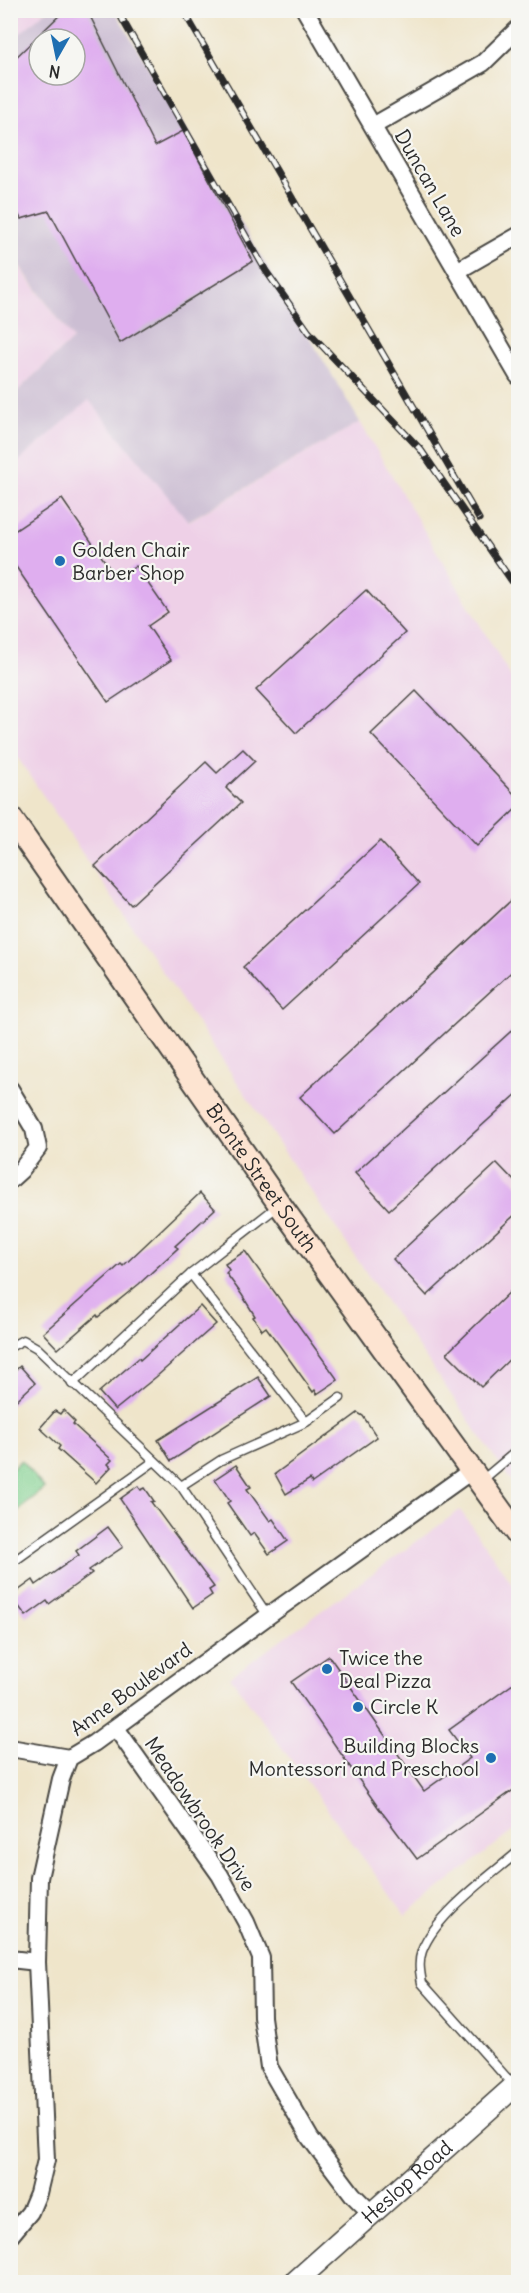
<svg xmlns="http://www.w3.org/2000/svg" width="529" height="2293" viewBox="0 0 529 2293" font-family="Delius,sans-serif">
	<rect width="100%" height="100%" fill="#f6f6f2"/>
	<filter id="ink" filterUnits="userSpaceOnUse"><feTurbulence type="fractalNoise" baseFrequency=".0167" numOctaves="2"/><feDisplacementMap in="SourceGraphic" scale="12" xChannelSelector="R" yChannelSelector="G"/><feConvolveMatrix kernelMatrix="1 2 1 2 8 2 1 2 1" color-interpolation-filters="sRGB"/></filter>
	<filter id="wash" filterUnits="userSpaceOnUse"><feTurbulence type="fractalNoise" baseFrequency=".008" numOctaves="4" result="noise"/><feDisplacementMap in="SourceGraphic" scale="24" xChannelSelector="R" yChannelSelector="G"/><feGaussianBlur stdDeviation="1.35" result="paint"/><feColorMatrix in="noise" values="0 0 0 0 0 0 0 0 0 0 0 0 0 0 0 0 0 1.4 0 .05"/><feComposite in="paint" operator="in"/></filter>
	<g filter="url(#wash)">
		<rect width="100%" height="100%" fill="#efe5ca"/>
		<g fill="#eed0e7">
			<path d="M11,11H46L11,42Z"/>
			<path d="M10,254L73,339L11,397H10Z"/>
			<path d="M89,399L189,521L360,422L518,689V1491L363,1268L11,748L10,468Z"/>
			<path d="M460,1510L518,1591V1827L405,1915L230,1677Z"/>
		</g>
		<path fill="#ccbed3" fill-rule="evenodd" d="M46,11H115L360,422L188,521L89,400L11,468V397L73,339L11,254L10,42ZM39,39H75V75H39Z"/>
		<path fill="#82d190" stroke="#567e5e" stroke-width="1.5" d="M21,1460L44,1488L11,1517V1470Z"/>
		<g id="blocks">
			<g fill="#dfaeef" fill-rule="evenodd">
				<path d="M65,10H87L155,146L183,131L253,261L120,343L49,211L21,219L10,198V63ZM39,39H75V75H39Z"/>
				<path d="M62,499L117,579L136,566L168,612L148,626L171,660L108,702L10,558V534Z"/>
				<path d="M366,590L405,633L296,733L256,690Z"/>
				<path d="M416,691L519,799V806L477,846L371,734Z"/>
				<path d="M243,749L255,761L226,788L241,803L131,905L95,866L206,762L217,773Z"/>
				<path d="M380,841L419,884L282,1010L243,967Z"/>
				<path d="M519,893V965L335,1134L300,1097Z"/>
				<path d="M519,1024V1092L389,1210L355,1173Z"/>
				<path d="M497,1163L519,1186V1211L427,1296L393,1259Z"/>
				<path d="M200,1193L215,1209L175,1246L178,1248L139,1284L98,1317L97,1315L58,1349L43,1333L121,1264L123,1266Z"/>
				<path d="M245,1251L338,1380L317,1394L315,1390L313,1392L266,1327L262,1330L253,1317L255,1316L242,1295L226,1273L229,1270L225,1264Z"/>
				<path d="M519,1283V1350L481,1387L447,1353Z"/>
				<path d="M200,1306L216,1324L156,1377L115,1410L99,1392L139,1358L140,1360Z"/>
				<path d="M20,1366L35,1383L10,1406V1375Z"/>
				<path d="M258,1377L271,1396L171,1461L158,1440Z"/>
				<path d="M63,1410L75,1422L73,1424L112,1460L108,1464L111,1467L96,1483L58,1449L60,1446L40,1428L55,1411L60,1414Z"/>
				<path d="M358,1413L363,1416L377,1437L312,1483L310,1479L286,1494L275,1474Z"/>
				<path d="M236,1465L251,1487L247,1489L270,1521L273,1519L288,1541L269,1554L254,1533L250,1536L227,1503L230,1501L215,1479Z"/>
				<path d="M138,1486L141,1490L145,1488L154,1501L151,1502L214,1587L209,1590L212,1595L193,1608L120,1499Z"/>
				<path d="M108,1527L123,1547L89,1570L92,1573L49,1604L47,1601L26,1616L11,1596L33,1580L36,1585L79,1555L76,1551Z"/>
				<path d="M329,1656L424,1791L470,1758L449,1730L513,1684L519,1692V1786L417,1859L378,1807L291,1682Z"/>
			</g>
		</g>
	</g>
	<g filter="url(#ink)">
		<use href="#blocks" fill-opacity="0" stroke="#484743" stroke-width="1.5"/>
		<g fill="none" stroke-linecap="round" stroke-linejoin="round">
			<g stroke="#484743" stroke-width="11">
				<g id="service">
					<path d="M191,1274L306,1422"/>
					<path d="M10,1347L23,1340L37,1348L181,1486L268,1616"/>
					<path d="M72,1384L191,1274L278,1206"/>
					<path d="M480,1482L518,1450"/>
					<path d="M181,1486L221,1460L306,1422L340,1398"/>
					<path d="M10,1562L17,1559L153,1462"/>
					<path d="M513,2085L422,1983C420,1972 418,1962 422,1951C436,1914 489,1877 518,1852"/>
				</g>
			</g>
			<g stroke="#484743" stroke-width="20">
				<g id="minor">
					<path d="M305,10L518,376"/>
					<path d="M373,126L483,63L518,29"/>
					<path d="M457,271L518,236"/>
					<path d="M10,1089L34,1129L38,1148L21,1170L10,1180"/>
					<path d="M116,1728L220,1875L246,1922L261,1958L262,2017L269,2067L310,2138L353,2195L371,2213"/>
					<path d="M10,1748L69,1758"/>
					<path d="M10,1959L37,1962"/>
					<path d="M10,2236L30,2212L38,2193L46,2160L37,1962L39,1878L61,1779L69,1758L94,1743L268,1616L471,1471"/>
				</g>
			</g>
			<g stroke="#484743" stroke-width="24">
				<g id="tertiary">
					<path id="s1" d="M295,2282L518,2083"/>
				</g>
			</g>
			<g stroke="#484743" stroke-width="26">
				<g id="secondary">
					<path id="s2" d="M10,817L280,1205L518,1535"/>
				</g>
			</g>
			<use href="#service" stroke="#fff" stroke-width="8"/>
			<use href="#minor" stroke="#fff" stroke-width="16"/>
			<use href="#tertiary" stroke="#fff" stroke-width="21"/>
			<use href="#secondary" stroke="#fde4d1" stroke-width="22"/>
			<g stroke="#2b2b2b" stroke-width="7">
				<g id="rail">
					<path d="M117,10L266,271L309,332L421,450L518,590"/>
					<path d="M183,10L479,519"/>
				</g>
			</g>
			<use href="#rail" stroke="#f6f6f2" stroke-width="4.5" stroke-dasharray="14" stroke-linecap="butt"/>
		</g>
	</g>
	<g fill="#1f6fb2" stroke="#f6f6f2" stroke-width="2">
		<circle cx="60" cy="561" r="6"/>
		<circle cx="327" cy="1669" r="6"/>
		<circle cx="358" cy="1707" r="6"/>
		<circle cx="491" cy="1758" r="6"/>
	</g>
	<g text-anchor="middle" stroke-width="4.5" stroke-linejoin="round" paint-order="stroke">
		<g font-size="20" fill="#2b2b2b" stroke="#f6f6f2">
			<text transform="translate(430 183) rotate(60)" y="7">Duncan Lane</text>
			<text dy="7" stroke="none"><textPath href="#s2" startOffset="440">Bronte Street South</textPath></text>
			<text transform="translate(131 1689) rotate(-36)" y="7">Anne Boulevard</text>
			<text transform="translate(200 1814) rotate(56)" y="7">Meadowbrook Drive</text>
			<text dy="7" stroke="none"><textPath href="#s1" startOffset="150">Heslop Road</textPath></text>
		</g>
		<g font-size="20" fill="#2b2b2b" stroke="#f6f6f2" text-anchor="start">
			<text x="72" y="557">Golden Chair<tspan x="72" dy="23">Barber Shop</tspan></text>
			<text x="339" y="1665">Twice the<tspan x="339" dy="23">Deal Pizza</tspan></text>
			<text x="370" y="1714">Circle K</text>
			<text x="479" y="1753" text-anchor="end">Building Blocks<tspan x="479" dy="23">Montessori and Preschool</tspan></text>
		</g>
	</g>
	<rect width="529" height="2293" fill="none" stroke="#f6f6f2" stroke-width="36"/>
	<g transform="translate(57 57) rotate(189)"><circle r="28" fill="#f6f6f2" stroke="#a5a5a2" stroke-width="1.5"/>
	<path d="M0-4.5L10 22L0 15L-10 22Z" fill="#1f6fb2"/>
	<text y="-9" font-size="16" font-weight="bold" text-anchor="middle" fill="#2b2b2b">N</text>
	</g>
</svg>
